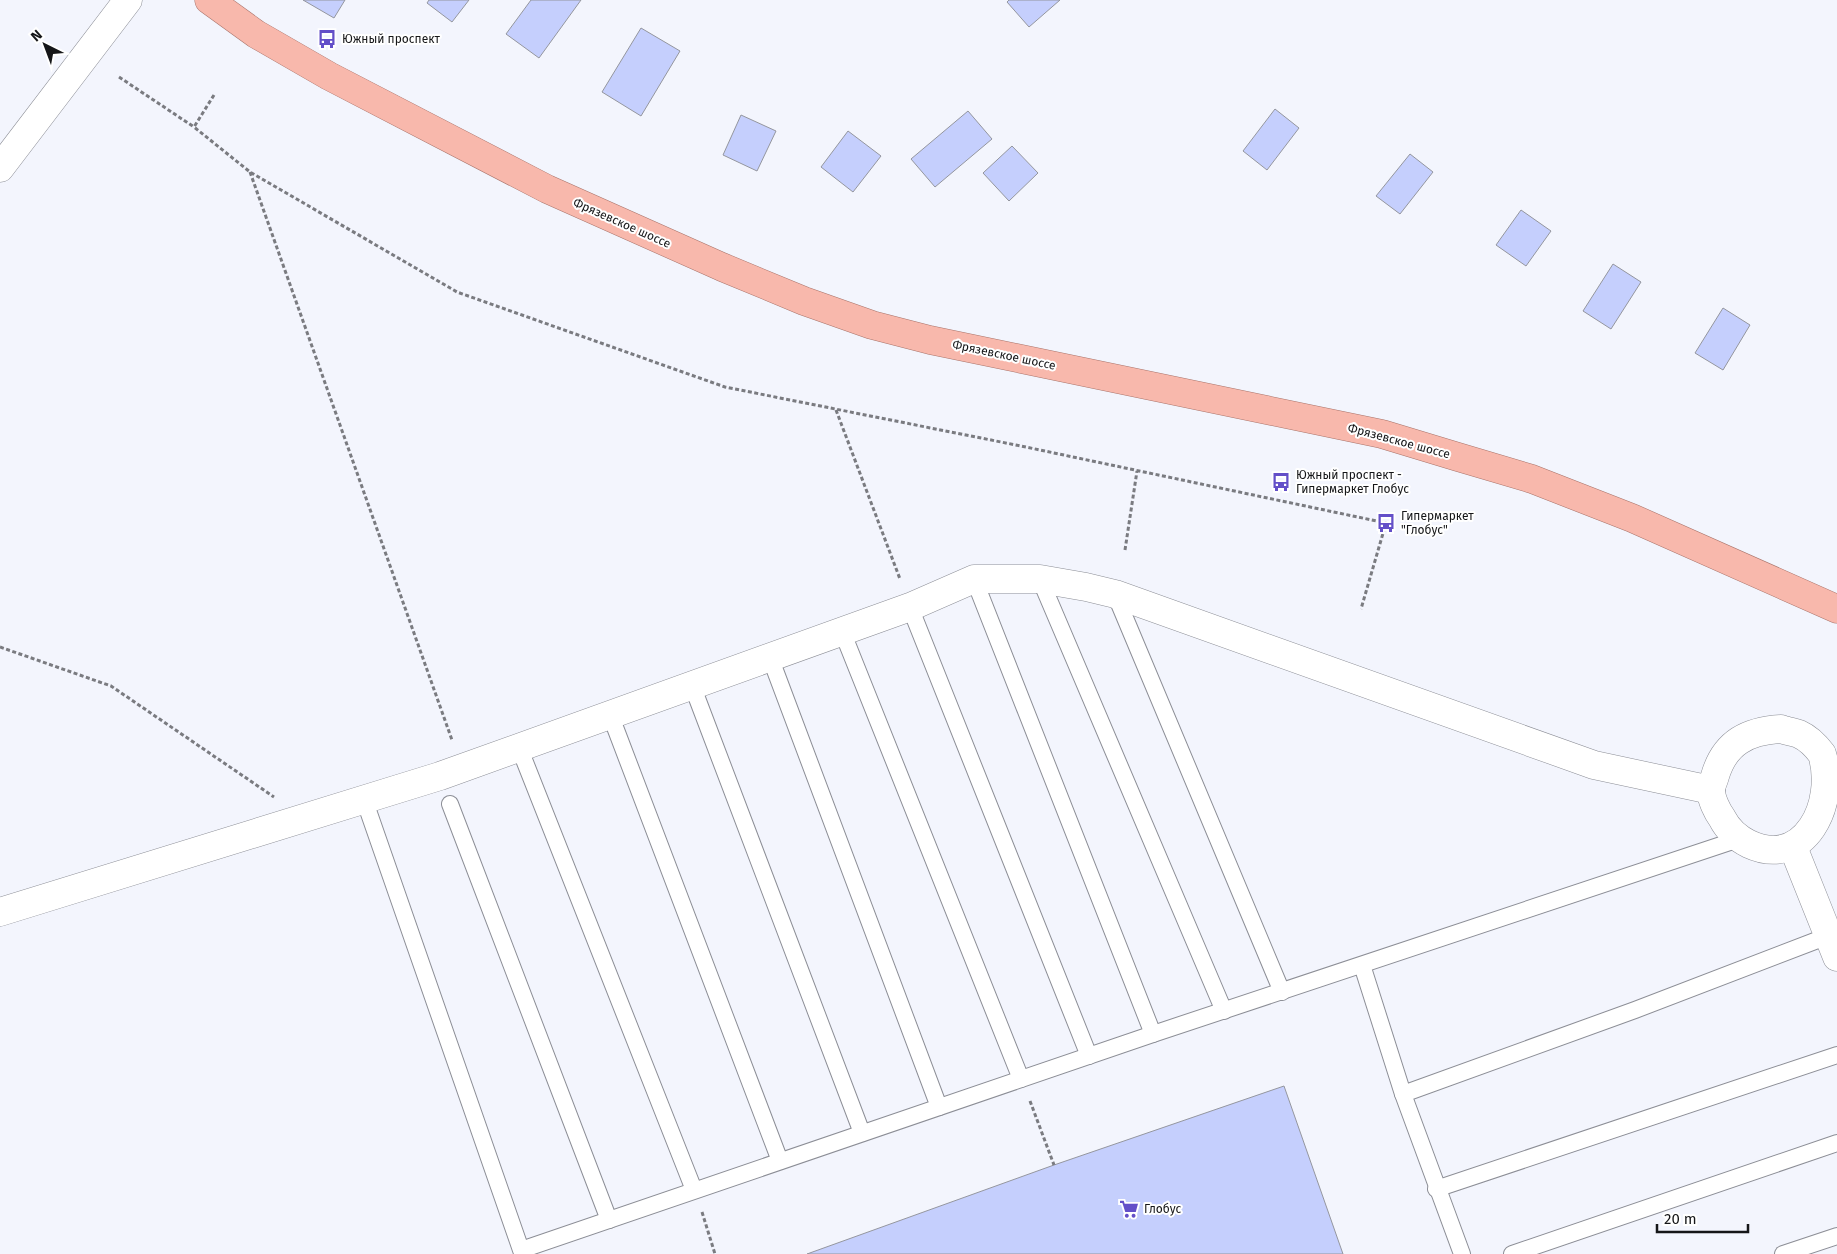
<svg xmlns="http://www.w3.org/2000/svg" width="1837" height="1254" viewBox="0 0 1837 1254" font-family="'Fira Sans',sans-serif">
	<rect width="100%" height="100%" fill="#f3f5fd"/>
	<g fill="#c5cffd" stroke="#94969e">
		<path d="M303,0H345L334,18Z"/>
		<path d="M429,0H469L452,22L427,3Z"/>
		<path d="M531,0H581L539,58L506,34Z"/>
		<path d="M1009,0H1060L1029,27L1007,2Z"/>
		<path d="M641,28L680,51L641,116L602,92Z"/>
		<path d="M1275,109L1299,128L1267,170L1243,151Z"/>
		<path d="M968,111L992,139L935,187L911,159Z"/>
		<path d="M741,115L776,131L757,171L723,155Z"/>
		<path d="M848,131L881,156L853,192L821,167Z"/>
		<path d="M1012,146L1038,173L1009,201L983,173Z"/>
		<path d="M1410,154L1433,172L1400,214L1376,196Z"/>
		<path d="M1521,210L1551,231L1526,266L1496,245Z"/>
		<path d="M1613,264L1641,282L1611,329L1583,311Z"/>
		<path d="M1723,308L1750,325L1723,370L1695,353Z"/>
		<path d="M1284,1086L1343,1254H807L1054,1165Z"/>
	</g>
	<g fill="none" stroke-linecap="round" stroke-linejoin="round">
		<g stroke="#8c8e96" stroke-width="18">
			<g id="service">
				<path d="M1040,579L1224,1011"/>
				<path d="M1115,594L1282,992"/>
				<path d="M910,607L1089,1056"/>
				<path d="M842,631L1021,1079"/>
				<path d="M770,657L939,1107"/>
				<path d="M692,685L862,1133"/>
				<path d="M610,714L780,1161"/>
				<path d="M519,747L694,1190"/>
				<path d="M364,799L521,1250L1153,1034L974,579"/>
				<path d="M450,804L609,1220"/>
				<path d="M1362,965L1403,1094L1462,1254"/>
				<path d="M1153,1034L1739,839"/>
				<path d="M1403,1094L1635,1010L1828,936"/>
				<path d="M1436,1189L1837,1055"/>
				<path d="M1512,1254L1837,1143"/>
				<path d="M1783,1254L1837,1236"/>
			</g>
		</g>
		<g stroke="#8c8e96" stroke-width="29">
			<g id="minor">
				<path d="M0,168L128,0"/>
				<path d="M1781,729C1786,731 1793,732 1799,734C1808,738 1816,746 1822,754C1837,803 1805,870 1749,844C1737,838 1728,830 1722,818C1717,811 1711,799 1711,790C1711,786 1714,780 1715,776C1725,742 1748,731 1781,729Z"/>
				<path d="M1793,847L1837,957"/>
				<path d="M0,912L440,776L910,607L974,579H1040L1086,587L1115,594L1594,765L1711,790"/>
			</g>
		</g>
		<g stroke="#a8746b" stroke-width="29">
			<path id="trunk" d="M209,0L256,34L329,76L547,189L722,267L804,301L872,325L930,340L1382,434L1458,457L1532,479L1632,518L1837,609"/>
		</g>
		<g stroke="#7a7b80" stroke-width="3" stroke-dasharray="4 2.5" stroke-linecap="butt">
			<path d="M119,77L194,127"/>
			<path d="M214,95L194,127L250,172L457,292L725,387L1021,446L1386,523L1361,609"/>
			<path d="M250,172L452,740"/>
			<path d="M836,410L900,579"/>
			<path d="M1125,550L1137,471"/>
			<path d="M0,647L111,686L274,797"/>
			<path d="M1030,1101L1054,1165"/>
			<path d="M702,1212L715,1254"/>
		</g>
		<use href="#service" stroke="#fff" stroke-width="16"/>
		<use href="#minor" stroke="#fff" stroke-width="28"/>
		<use href="#trunk" stroke="#f8b8ac" stroke-width="28"/>
	</g>
	<defs>
		<g id="bus-bare" transform="scale(1.5)"><path d="M-5-6H5V4H4V6H2V4H-2V6H-4V4H-5ZM-3.5-4V0h7V-4ZM-3.5 1.2v1.5H-2V1.2ZM2 1.2v1.5H3.5V1.2Z" fill="#634fc8" stroke="#fff" stroke-width="2.5" paint-order="stroke"/></g>
		<g id="supermarket-bare" transform="scale(1.5)"><path d="M-6-5.5h2.5l.6 2H6L4.5 2H-2.5L-4.4-4H-6ZM-1.5 3.2a1.3 1.3 0 1 0 .1 0ZM3 3.2a1.3 1.3 0 1 0 .1 0Z" fill="#634fc8" stroke="#fff" stroke-width="2.5" paint-order="stroke"/></g>
	</defs>
	<g fill-rule="evenodd">
		<use href="#bus-bare" x="327" y="39"/>
		<use href="#bus-bare" x="1281" y="482"/>
		<use href="#bus-bare" x="1386" y="523"/>
		<use href="#supermarket-bare" x="1129" y="1209"/>
	</g>
	<g text-anchor="middle" stroke-width="4" stroke-linejoin="round" paint-order="stroke">
		<g font-size="12" fill="#151618" stroke="#fff" text-anchor="start">
			<text x="342" y="43">Южный проспект</text>
			<text x="1296" y="479">Южный проспект -<tspan x="1296" dy="14">Гипермаркет Глобус</tspan></text>
			<text x="1401" y="520">Гипермаркет<tspan x="1401" dy="14">"Глобус"</tspan></text>
			<text x="1144" y="1213">Глобус</text>
		</g>
		<g font-size="12" fill="#151618" stroke="#fff">
			<text transform="translate(622 223) rotate(24)" y="4">Фрязевское шоссе</text>
			<text transform="translate(1004 355) rotate(12)" y="4">Фрязевское шоссе</text>
			<text transform="translate(1399 441) rotate(15)" y="4">Фрязевское шоссе</text>
		</g>
	</g>
	<g transform="translate(45 45) rotate(318)" stroke="#ffffff" stroke-width="4" paint-order="stroke">
	<path d="M0-4L9 19L0 12L-9 19Z" fill="#151618"/>
	<text y="-8" font-size="14" font-weight="bold" text-anchor="middle" fill="#151618">N</text>
	</g>
	<path d="M1657 1224v8h91v-8" fill="none" stroke="#151618" stroke-width="2.5"/>
	<text x="1664" y="1224" font-size="15" fill="#151618" stroke="#ffffff" stroke-width="4" paint-order="stroke">20 m</text>
</svg>
